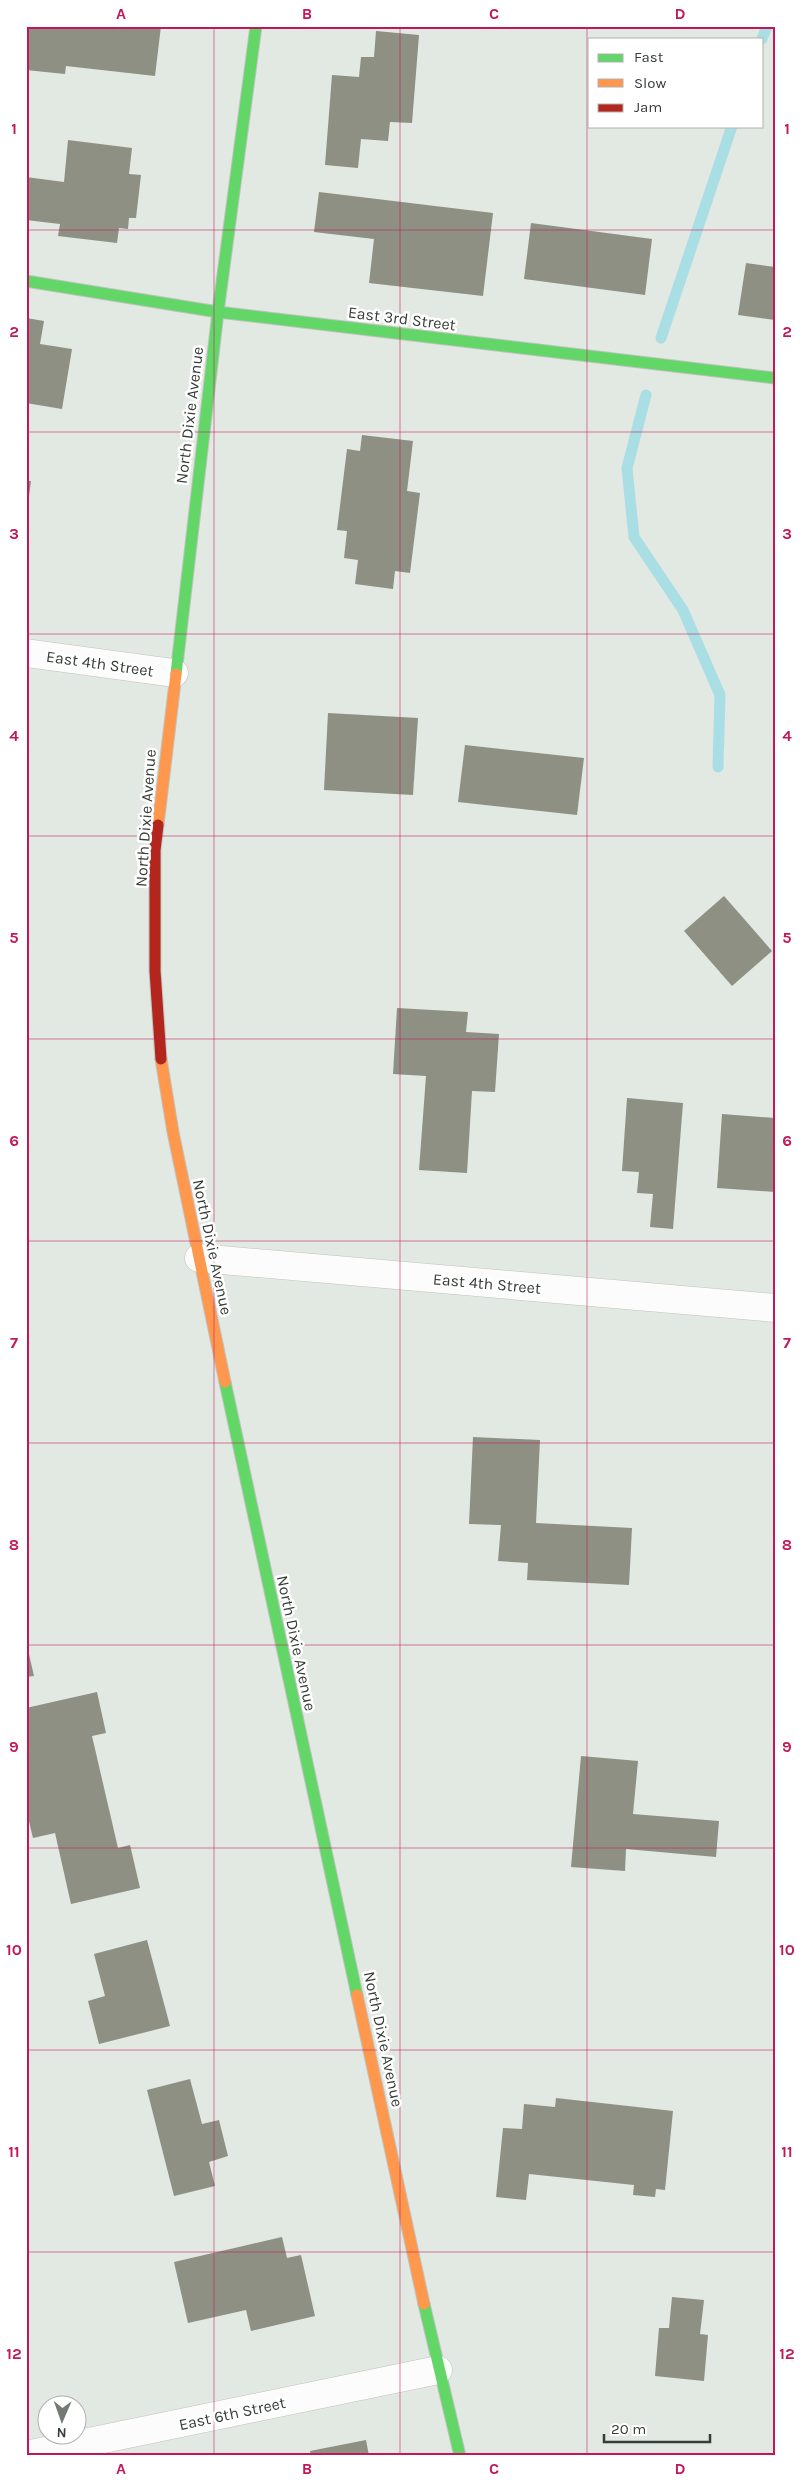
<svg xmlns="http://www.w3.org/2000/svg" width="801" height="2482" viewBox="0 0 801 2482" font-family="Karla,sans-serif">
	<rect width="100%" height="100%" fill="#e2e8e2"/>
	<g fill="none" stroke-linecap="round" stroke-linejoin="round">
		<g stroke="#aadee5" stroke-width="11">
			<path d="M762,39L767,26"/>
			<path d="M661,338L732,126"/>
			<path d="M646,395L627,468L634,537L683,610L720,695L718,767"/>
		</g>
	</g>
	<g fill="#8d9083">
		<path d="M26,26H161L155,76L66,66L65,74L26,70Z"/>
		<path d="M376,31L419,35L412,123L390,122L388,141L361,139L358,168L325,165L332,75L359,77L361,57H374Z"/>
		<path d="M68,140L132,148L129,174L141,175L136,218H129L128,229L119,228L117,243L58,236L60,224L26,220V177L64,182Z"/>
		<path d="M319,192L493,213L483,296L369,283L374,239L314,232Z"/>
		<path d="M531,223L652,239L645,295L524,279Z"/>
		<path d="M746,263L775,267V320L738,315Z"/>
		<path d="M26,318L44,321L40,344L72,349L62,409L26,403Z"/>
		<path d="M362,435L413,441L407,491L420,493L410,573L395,571L393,589L355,584L358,560L344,558L347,531L337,530L347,449L360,451Z"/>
		<path d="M26,481H31L27,511H26Z"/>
		<path d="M328,713L418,718L413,795L324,790Z"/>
		<path d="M465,745L584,758L577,815L458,802Z"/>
		<path d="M724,896L772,951L732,986L684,931Z"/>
		<path d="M397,1008L468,1012L466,1032L499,1034L495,1092L472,1091L467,1173L419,1170L426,1076L393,1074Z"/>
		<path d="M627,1098L683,1103L673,1229L650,1227L653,1194L637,1193L639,1172L622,1171Z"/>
		<path d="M722,1114L775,1118V1192L717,1188Z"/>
		<path d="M473,1437L540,1440L536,1523L632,1528L629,1585L527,1580L528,1563L498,1561L501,1525L469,1524Z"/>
		<path d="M26,1641L34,1676L26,1677Z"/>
		<path d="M97,1692L106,1733L92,1736L118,1848L130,1845L140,1888L71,1904L55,1833L33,1838L26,1809V1708Z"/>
		<path d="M581,1756L638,1761L633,1814L719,1821L716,1857L626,1849L625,1871L571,1867Z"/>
		<path d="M147,1940L170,2026L99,2044L88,2001L105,1996L94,1954Z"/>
		<path d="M190,2079L202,2124L219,2120L228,2156L209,2162L215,2186L174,2196L147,2090Z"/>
		<path d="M556,2098L673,2111L665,2190L656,2189L655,2197L633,2195L634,2185L529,2174L526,2200L496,2197L503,2128L522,2129L524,2104L555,2107Z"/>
		<path d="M282,2237L287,2258L301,2255L315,2316L251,2331L246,2310L188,2323L174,2262Z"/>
		<path d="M672,2297L704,2300L700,2334L708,2335L704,2381L655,2376L659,2328H669Z"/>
		<path d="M366,2440L369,2456H311L310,2451Z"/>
	</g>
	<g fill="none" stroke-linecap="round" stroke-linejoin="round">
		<g stroke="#bfc3bf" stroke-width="29">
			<g id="street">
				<path d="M26,653L174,673"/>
				<path d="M199,1258L775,1308"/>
				<path d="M26,2455L438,2370"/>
			</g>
		</g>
		<g stroke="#bfc3bf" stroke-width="13">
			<g id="fast">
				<path d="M26,281L218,312L775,378"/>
				<path d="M176,674L218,312L256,26"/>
				<path d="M225,1382L357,1995"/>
				<path d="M424,2304L460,2456"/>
			</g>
		</g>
		<g stroke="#bfc3bf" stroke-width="13">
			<g id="slow">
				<path d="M158,825L176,674"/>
				<path d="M161,1059L173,1132L225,1382"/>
				<path d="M357,1995L424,2304"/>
			</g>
		</g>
		<g stroke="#bfc3bf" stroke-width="13">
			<path id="jam" d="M158,825L155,850V971L161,1059"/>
		</g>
		<use href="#street" stroke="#fbfcfb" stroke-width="28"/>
		<use href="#fast" stroke="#63d668" stroke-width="11"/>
		<use href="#slow" stroke="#ff974d" stroke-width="11"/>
		<use href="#jam" stroke="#b3261e" stroke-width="11"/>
	</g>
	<path fill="none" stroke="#c2185b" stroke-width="1" stroke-opacity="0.55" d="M214,26V2456M400,26V2456M587,26V2456M26,230H775M26,432H775M26,634H775M26,836H775M26,1039H775M26,1241H775M26,1443H775M26,1645H775M26,1848H775M26,2050H775M26,2252H775"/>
	<g text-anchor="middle" stroke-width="5" stroke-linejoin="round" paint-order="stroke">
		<g font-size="16" fill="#373d37" stroke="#fff">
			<text transform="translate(402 318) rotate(7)" y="6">East 3rd Street</text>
			<text transform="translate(189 415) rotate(-83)" y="6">North Dixie Avenue</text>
			<text transform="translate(100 663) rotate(8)" y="6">East 4th Street</text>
			<text transform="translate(145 818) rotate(-86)" y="6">North Dixie Avenue</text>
			<text transform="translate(213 1247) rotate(78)" y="6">North Dixie Avenue</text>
			<text transform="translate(487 1283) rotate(5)" y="6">East 4th Street</text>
			<text transform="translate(297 1643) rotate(78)" y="6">North Dixie Avenue</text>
			<text transform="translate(384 2039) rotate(78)" y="6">North Dixie Avenue</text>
			<text transform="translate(232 2413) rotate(-12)" y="6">East 6th Street</text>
		</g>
	</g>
	<rect width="801" height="2482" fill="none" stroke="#ffffff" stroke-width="55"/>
	<rect x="588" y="38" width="175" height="90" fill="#ffffff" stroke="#afb1af"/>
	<rect x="598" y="54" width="25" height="8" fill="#63d668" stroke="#afb1af"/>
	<text x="634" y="62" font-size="15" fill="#373d37">Fast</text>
	<rect x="598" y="79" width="25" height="8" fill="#ff974d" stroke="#afb1af"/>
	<text x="634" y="88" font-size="15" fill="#373d37">Slow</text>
	<rect x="598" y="104" width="25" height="8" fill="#b3261e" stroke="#afb1af"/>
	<text x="634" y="112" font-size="15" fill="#373d37">Jam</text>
	<g transform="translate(62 2420) rotate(182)"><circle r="24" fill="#ffffff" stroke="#afb1af"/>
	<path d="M0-4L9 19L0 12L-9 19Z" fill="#737973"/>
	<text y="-8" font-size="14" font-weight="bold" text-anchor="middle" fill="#373d37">N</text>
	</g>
	<path d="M604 2434v8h106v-8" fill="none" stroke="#373d37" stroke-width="2.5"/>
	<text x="611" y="2434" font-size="15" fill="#373d37" stroke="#ffffff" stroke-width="4" paint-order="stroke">20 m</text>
	<rect x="28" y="28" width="746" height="2426" fill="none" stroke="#c2185b" stroke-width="2"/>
	<g font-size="16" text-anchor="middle" font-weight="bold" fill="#c2185b">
		<text x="121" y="19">A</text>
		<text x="307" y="19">B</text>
		<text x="494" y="19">C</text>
		<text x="680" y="19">D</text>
		<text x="14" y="134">1</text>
		<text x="787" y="134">1</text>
		<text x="14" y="337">2</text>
		<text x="787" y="337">2</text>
		<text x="14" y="539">3</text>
		<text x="787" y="539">3</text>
		<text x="14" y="741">4</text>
		<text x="787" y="741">4</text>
		<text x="14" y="943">5</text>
		<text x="787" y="943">5</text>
		<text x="14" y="1146">6</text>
		<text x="787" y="1146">6</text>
		<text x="14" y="1348">7</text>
		<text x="787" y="1348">7</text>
		<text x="14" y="1550">8</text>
		<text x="787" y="1550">8</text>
		<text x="14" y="1752">9</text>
		<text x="787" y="1752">9</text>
		<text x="14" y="1955">10</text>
		<text x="787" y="1955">10</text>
		<text x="14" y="2157">11</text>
		<text x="787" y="2157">11</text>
		<text x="14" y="2359">12</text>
		<text x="787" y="2359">12</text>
		<text x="121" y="2474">A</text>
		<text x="307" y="2474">B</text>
		<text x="494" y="2474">C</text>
		<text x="680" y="2474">D</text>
	</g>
</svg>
